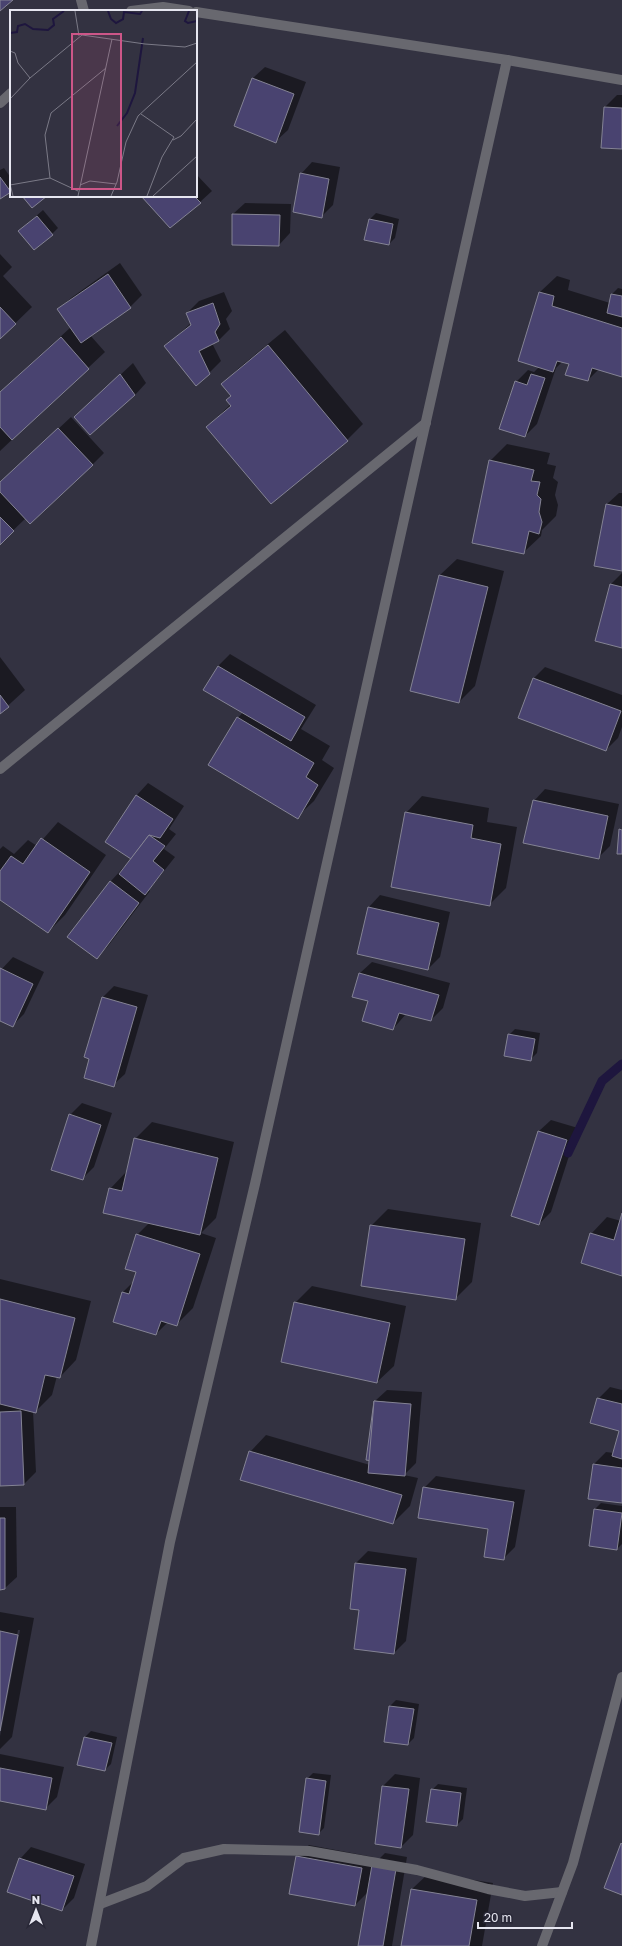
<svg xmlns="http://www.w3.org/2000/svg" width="622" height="1946" viewBox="0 0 622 1946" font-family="'Golos Text',sans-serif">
	<rect width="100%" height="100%" fill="#333241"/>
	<g fill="#0007">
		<path d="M265,67L306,82L288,130L276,141L235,126L253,78Z"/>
		<path d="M617,95H622V148L602,147L605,107Z"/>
		<path d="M312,162L340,167L333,205L321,217L301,174Z"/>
		<path d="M4,168L11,178V190L0,198V170Z"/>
		<path d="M196,174L212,191L200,202L142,196H196Z"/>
		<path d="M245,203L291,204L290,233L279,245L233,214Z"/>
		<path d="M43,210L58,228L52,234L19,231Z"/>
		<path d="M376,213L399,219L395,238L389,244L370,219Z"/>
		<path d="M0,254L12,267L3,276L32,307L0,338Z"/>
		<path d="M120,263L142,295L130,307L90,335L105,352L0,451V392L71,327L59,310L71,298Z"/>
		<path d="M557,276L570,280L568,290L610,303L612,294L618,288L622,289V376L599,369L588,380L570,363L563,361L556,368L537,424L525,436L516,382L528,370L534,372L539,367L519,360L540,292Z"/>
		<path d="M224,292L232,311L226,319L230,329L219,340L212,343L221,361L209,373L165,347L191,323L187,313L199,301Z"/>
		<path d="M285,330L363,424L347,440L207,427L231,404L232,396L222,384L239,368Z"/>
		<path d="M133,363L146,383L135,395L87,406Z"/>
		<path d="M71,417L104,453L92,465L26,518L0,543V483Z"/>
		<path d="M507,444L550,453L547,464L556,466L553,478L558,482L555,495L558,505L556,516L542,530L541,536L524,552L490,461Z"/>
		<path d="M619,493H622V570L607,504Z"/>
		<path d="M457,559L504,571L475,686L459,702L440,575Z"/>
		<path d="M622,573V647L611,584Z"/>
		<path d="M230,654L316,705L301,729L330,746L322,760L334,768L314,801L297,817L238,718L243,712L218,666Z"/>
		<path d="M0,657L25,690L0,713Z"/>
		<path d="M545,667L622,695V727L618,738L606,750L533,679Z"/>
		<path d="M148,783L184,806L169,829L176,834L164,849L175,857L149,890L150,891L108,946L96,958L69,937L111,881L132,858L106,842L137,795Z"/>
		<path d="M545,789L619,804L610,846L598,858L534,801Z"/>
		<path d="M422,796L489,808L487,822L517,827L506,888L489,905L406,813Z"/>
		<path d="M58,822L106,855L65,915L48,932L0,899V849L3,846L14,854L28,840L37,846Z"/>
		<path d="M380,895L450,912L440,957L428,969L369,907Z"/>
		<path d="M13,957L44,972L24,1014L12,1026L0,1020V971Z"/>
		<path d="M372,962L450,983L443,1008L431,1020L406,1014L393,1029L369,1000L360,973Z"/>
		<path d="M114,986L148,995L125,1074L113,1085L91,1058L103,997Z"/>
		<path d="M515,1029L540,1033L537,1053L531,1059L509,1035Z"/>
		<path d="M82,1103L112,1113L94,1167L82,1179L70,1115Z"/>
		<path d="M551,1120L578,1128L551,1212L539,1224V1131Z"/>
		<path d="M152,1122L234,1142L216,1218L201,1233L216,1238L193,1308L177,1324L168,1322L156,1334L114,1321L123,1292L134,1281L137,1271V1235L149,1223L110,1189L126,1172L135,1139Z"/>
		<path d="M388,1209L481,1223L472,1282L455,1299L371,1226Z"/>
		<path d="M622,1216V1275L591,1234L607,1217L621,1221Z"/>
		<path d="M0,1279L91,1301L76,1360L60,1377L57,1376L52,1395L35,1412L33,1411L36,1472L24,1484L0,1485Z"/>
		<path d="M312,1286L406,1306L394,1366L377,1382L295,1303Z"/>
		<path d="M610,1387L622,1390V1502L594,1464L606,1452L614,1453L620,1430L598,1399Z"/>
		<path d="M387,1390L422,1392L416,1463L404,1475L418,1478L410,1506L393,1523L250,1452L266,1435L370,1465L375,1401Z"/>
		<path d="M436,1476L525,1490L515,1547L503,1559L489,1529L424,1488Z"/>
		<path d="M601,1503L622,1506V1544L617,1549L590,1545L595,1509Z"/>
		<path d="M0,1507H16L17,1577L5,1588L0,1589Z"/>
		<path d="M368,1551L417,1558L406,1641L394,1653L361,1609L356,1563Z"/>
		<path d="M0,1612L34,1618L12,1737L0,1749V1736L20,1630H18L0,1726Z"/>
		<path d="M396,1700L419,1704L414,1738L408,1744L390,1706Z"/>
		<path d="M91,1731L117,1737L111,1764L105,1770L78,1764L85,1737Z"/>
		<path d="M0,1754L64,1767L57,1797L45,1809L0,1800Z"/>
		<path d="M313,1773L331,1775L324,1828L318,1834L307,1779Z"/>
		<path d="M395,1774L420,1778L413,1835L401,1847L376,1844L383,1786Z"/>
		<path d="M438,1784L467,1788L463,1819L457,1825L432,1790Z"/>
		<path d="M309,1845L373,1857L371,1867L385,1853L407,1857L392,1946H359L369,1891L355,1905L297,1857Z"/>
		<path d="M31,1847L85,1864L74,1898L62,1910L20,1859Z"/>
		<path d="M429,1873L493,1883L482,1946H402L412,1889Z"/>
	</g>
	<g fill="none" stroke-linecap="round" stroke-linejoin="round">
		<path stroke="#1e163e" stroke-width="9" d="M568,1153L602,1081L622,1064"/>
	</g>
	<g fill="#494370" stroke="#848394">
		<path d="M0,0H13L0,11Z"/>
		<path d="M252,78L294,94L276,143L234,126Z"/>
		<path d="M604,107L622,108V149L601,148Z"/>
		<path d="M300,173L329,179L322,218L293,212Z"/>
		<path d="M0,177L11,192L0,199Z"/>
		<path d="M22,196H47L32,208Z"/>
		<path d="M141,196H194L201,203L170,228Z"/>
		<path d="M232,214L280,215L279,246L232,245Z"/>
		<path d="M37,216L53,235L34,250L18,231Z"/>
		<path d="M369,219L393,224L389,245L364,240Z"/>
		<path d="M108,274L131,308L81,343L57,309Z"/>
		<path d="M539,292L554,296L552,306L622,328V377L592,368L588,381L565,375L569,364L557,361L553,372L518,361Z"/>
		<path d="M611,294L622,296V317L607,313Z"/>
		<path d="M213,303L220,324L215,332L219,341L199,351L210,374L196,386L164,346L191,325L186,313Z"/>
		<path d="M0,307L16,324L0,339Z"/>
		<path d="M61,337L89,369L12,440L0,427V392Z"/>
		<path d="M268,345L348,441L271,504L206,427L231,406L226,400L231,396L221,384Z"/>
		<path d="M120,374L135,395L90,435L74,417Z"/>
		<path d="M531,374L545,378L525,437L499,429L515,381L527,385Z"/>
		<path d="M58,428L93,465L30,524L0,492V482Z"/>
		<path d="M489,460L534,470L531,481L540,482L537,495L541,499L539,512L542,522L539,534L529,531L524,554L472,543Z"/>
		<path d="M606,504L622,507V571L594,566Z"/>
		<path d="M0,517L14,531L0,545Z"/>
		<path d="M439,575L488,587L459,703L410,691Z"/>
		<path d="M610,584L622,587V648L595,641Z"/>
		<path d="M218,666L305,717L291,741L203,690Z"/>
		<path d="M533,678L621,711L606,751L518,718Z"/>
		<path d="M0,695L9,707L0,714Z"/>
		<path d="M237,717L314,763L306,777L318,785L298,819L208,765Z"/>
		<path d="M136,795L173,819L160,838L149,835L131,859L105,842Z"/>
		<path d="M533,800L608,816L599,859L523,843Z"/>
		<path d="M405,812L473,825L471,838L501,844L490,906L391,887Z"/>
		<path d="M619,829L622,830V854H617Z"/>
		<path d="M149,835L165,846L153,861L164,870L145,895L119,874Z"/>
		<path d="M41,838L90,872L48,933L0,900V871L11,856L23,864Z"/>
		<path d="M110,881L139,903L97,959L67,937Z"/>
		<path d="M368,907L439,923L428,970L357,954Z"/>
		<path d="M0,968L33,984L13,1027L0,1021Z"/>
		<path d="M359,973L439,995L431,1021L399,1013L393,1030L362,1021L368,1001L352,997Z"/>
		<path d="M102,997L137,1007L114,1087L84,1078L89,1059L84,1057Z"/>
		<path d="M508,1034L535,1039L531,1061L504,1056Z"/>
		<path d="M69,1114L101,1125L83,1180L51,1170Z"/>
		<path d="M538,1131L567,1140L539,1225L511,1216Z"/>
		<path d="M134,1138L218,1158L200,1235L103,1213L109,1188L122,1191Z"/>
		<path d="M622,1213V1276L581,1263L590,1233L614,1240Z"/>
		<path d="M370,1225L465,1239L456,1300L361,1286Z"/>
		<path d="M136,1234L200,1254L177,1326L161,1321L156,1335L113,1322L122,1292L129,1294L136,1272L125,1269Z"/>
		<path d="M0,1299L75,1318L60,1378L45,1375L36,1413L0,1404Z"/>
		<path d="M294,1302L390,1323L377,1383L281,1362Z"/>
		<path d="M597,1398L622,1404V1459L612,1456L619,1431L590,1423Z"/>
		<path d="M374,1401L398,1404L389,1464L366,1460Z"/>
		<path d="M374,1401L411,1404L405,1476L368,1473Z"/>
		<path d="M21,1411L24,1485L0,1486V1412Z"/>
		<path d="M249,1451L402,1495L393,1524L240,1480Z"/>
		<path d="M593,1464L622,1468V1503L588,1499Z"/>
		<path d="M423,1487L514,1502L504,1560L484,1557L488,1529L418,1518Z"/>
		<path d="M594,1509L622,1513L617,1550L589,1546Z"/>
		<path d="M0,1518H5V1589L0,1590Z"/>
		<path d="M355,1563L406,1569L394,1654L354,1649L359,1610L350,1609Z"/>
		<path d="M0,1631L18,1635L0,1731Z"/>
		<path d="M389,1706L414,1709L408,1745L384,1742Z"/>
		<path d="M84,1737L112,1743L105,1771L77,1765Z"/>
		<path d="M0,1768L52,1778L46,1810L0,1801Z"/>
		<path d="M306,1778L326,1781L319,1835L299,1832Z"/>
		<path d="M382,1786L409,1789L401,1848L375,1844Z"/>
		<path d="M431,1789L461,1793L457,1826L426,1822Z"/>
		<path d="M621,1843L622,1844V1895L604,1888Z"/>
		<path d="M296,1856L362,1868L355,1906L289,1894Z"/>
		<path d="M19,1858L74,1876L62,1911L7,1892Z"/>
		<path d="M372,1865L396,1869L383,1946H358Z"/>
		<path d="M411,1889L477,1900L469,1946H401Z"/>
	</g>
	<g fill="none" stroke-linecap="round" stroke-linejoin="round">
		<g stroke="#68686f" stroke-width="10">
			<path d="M81,0L84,11"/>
			<path d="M131,11L163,7L189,11"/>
			<path d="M196,12L507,60L622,80"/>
			<path d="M0,103L11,93"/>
			<path d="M0,769L426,423"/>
			<path d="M100,1904L147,1886L184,1858L224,1849L309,1851L417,1870L488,1889L525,1896L562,1892"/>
			<path d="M91,1946L170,1542L255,1184L507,60"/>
			<path d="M542,1946L573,1863L622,1677"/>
		</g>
	</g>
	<g transform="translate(10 10)">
		<rect width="187" height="187" fill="#333241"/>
		<path fill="none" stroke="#1e163e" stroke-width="2" d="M98,1L101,9L106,13L113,9L114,2L130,4L132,1M179,1L175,11L178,13L187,11M0,23L7,22L8,16L15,14L23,19L38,20L44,15L43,9L54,1M107,116L117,103L125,83L133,28"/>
		<path fill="none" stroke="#7b7a87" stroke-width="1" d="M65,1L69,26M0,41L5,43L8,53L20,68M0,89L20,68L72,25L135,34L175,37L187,33M131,104L164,127L152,147L137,186M163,130L171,126L187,109M40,168L35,125L41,103L96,58M0,174L3,186M0,175L40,168L68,181M70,175L80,171L106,174M68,186L102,29M101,186L107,172L116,132L128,106L187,52M143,186L187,146"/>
		<path fill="#cd5688" fill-opacity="0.15" stroke="#cd5688" stroke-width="2" d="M62,24H111V179H62Z"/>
		<rect width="187" height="187" fill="none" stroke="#e6e6f0" stroke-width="2"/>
	</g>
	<g transform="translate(36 1910)" stroke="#292837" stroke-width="3" paint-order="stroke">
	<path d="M0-3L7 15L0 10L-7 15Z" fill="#e6e6f0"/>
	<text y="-6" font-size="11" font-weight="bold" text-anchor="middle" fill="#e6e6f0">N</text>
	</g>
	<path d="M478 1922v6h94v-6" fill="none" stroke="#e6e6f0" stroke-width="2"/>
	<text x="484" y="1922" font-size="12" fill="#e6e6f0" stroke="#292837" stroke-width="3" paint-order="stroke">20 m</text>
</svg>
